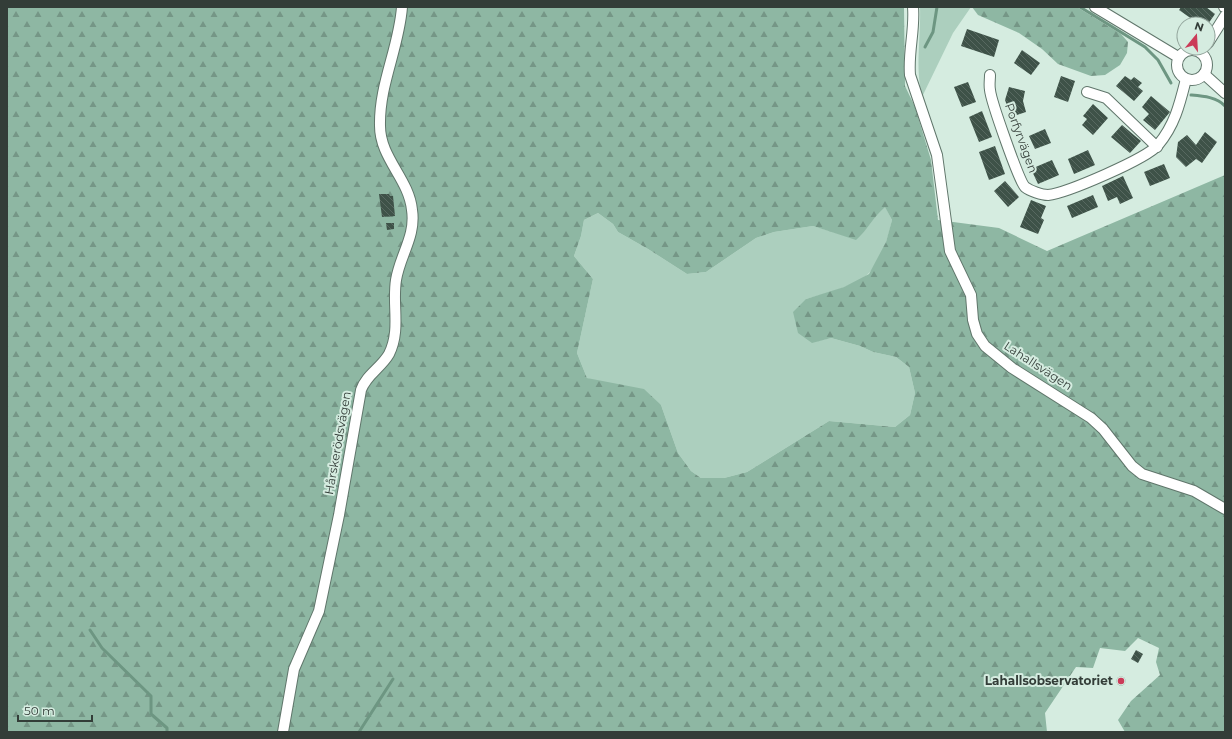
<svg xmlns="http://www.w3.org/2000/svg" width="1232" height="739" viewBox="0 0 1232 739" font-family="Montserrat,sans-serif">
	<defs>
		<pattern id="forest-firs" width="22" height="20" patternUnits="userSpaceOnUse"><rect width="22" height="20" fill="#8eb7a3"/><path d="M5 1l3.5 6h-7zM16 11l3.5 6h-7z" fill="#759686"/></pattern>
		<pattern id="building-back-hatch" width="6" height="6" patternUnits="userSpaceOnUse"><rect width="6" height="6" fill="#3e5248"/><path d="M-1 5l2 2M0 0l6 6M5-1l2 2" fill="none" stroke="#586961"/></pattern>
	</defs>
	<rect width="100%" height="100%" fill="#d5ece0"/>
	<g fill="#accfbe">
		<path d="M920,7H971L953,33L922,97C915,66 921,38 920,7Z"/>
		<path d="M885,206L892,220C888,237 882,261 869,273C856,286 824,294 806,299L812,342L831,338L860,346L873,352L896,357L909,367L915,393L910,415L895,427L829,421L747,472L724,478H701L691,471L678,453L661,405L587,378L577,353L593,279L574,256L581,236L584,220L598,213L613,224L618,232L648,249L687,274L706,272L756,238L774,232L813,226L856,239C868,230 873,217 885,206Z"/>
	</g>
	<g fill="url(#forest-firs)" fill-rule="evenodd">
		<path d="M7,7H904L905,86L915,107L931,160L938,220L999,228L1047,251L1225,175V732H1125L1118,720L1131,701L1160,675L1156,662L1159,648L1138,638L1125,651L1100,648L1093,668L1076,667L1045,713L1047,732H7ZM885,207L892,220L886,242L869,274L844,287L806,299L793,312L798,333L812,343L831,338L860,346L873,352L896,357L909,367L915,393L910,415L895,427L829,421L747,472L724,478H701L691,471L678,453L661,405L644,389L587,378L577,353L593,279L574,256L581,236L584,220L598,213L613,224L618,232L648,249L687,274L706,272L756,238L774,232L813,226L856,240C868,230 873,217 885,207Z"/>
		<path d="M972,7H1077L1121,34L1128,42L1127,53L1120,65L1105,75L1091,76L1058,64L1042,49L1019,33L978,15Z"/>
	</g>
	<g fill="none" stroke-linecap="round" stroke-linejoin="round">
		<g stroke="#6d9682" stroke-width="3">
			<path d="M1080,7L1145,47L1158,60L1171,83"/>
			<path d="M925,47L933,32L937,7"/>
			<path d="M1191,95C1203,96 1217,97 1225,106"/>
			<path d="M90,630L102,648L151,696V714L167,728V732"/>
			<path d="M359,732L393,679"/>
		</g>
	</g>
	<g fill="url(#building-back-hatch)">
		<path d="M1181,7H1206L1215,14L1208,24H1199L1179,10Z"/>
		<path d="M967,29L999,40L994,57L961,46Z"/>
		<path d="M1022,50L1040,63L1031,75L1014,63Z"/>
		<path d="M1061,76L1075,81L1068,102L1054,97Z"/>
		<path d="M1125,76L1131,80L1134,77L1142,83L1138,87L1143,91L1134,101L1116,86Z"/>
		<path d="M968,82L976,102L962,107L954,87Z"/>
		<path d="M1009,87L1025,91L1023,101L1026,112L1011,117L1005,100Z"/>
		<path d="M1151,96L1170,112L1155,130L1143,120L1149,114L1142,107Z"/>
		<path d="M1093,104L1108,118L1093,135L1082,125L1087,119L1083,116Z"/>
		<path d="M982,111L992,137L979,142L969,117Z"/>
		<path d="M1122,125L1141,141L1130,153L1111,137Z"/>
		<path d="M1045,129L1051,143L1035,149L1029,136Z"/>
		<path d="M1205,132L1217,142L1202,163L1196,159L1186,167L1176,157L1178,142L1187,135L1196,145Z"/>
		<path d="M995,146L1005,174L989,180L979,152Z"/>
		<path d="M1088,150L1095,165L1074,174L1068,159Z"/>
		<path d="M1052,160L1059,175L1038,184L1031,169Z"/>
		<path d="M1164,164L1170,178L1150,186L1144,172Z"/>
		<path d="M1123,176L1133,198L1120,204L1117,197L1108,201L1102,186Z"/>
		<path d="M1005,181L1019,197L1008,207L994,191Z"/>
		<path d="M379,194H389L390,196H393L395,216L382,217Z"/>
		<path d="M1093,195L1098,207L1072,218L1067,206Z"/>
		<path d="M1031,200L1046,206L1041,218L1044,220L1038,234L1020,227Z"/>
		<path d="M386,223H394V229L387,230Z"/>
		<path d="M1136,650L1143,654L1138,663L1131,659Z"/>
		<circle cx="1121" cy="681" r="4.5"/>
	</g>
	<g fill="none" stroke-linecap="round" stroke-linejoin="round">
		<g stroke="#60766b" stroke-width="12">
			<g id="minor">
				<path d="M913,7C915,30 908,52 910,75L937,155L950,251L971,295L973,320L977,334L985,346L1012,368L1091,418L1103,429L1132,466L1142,474L1194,491L1225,509"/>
				<path d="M1095,7L1178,57"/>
				<path d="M1224,7H1225"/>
				<path d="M1208,43L1225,16"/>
				<circle cx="1192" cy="65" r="15"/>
				<path d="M1204,74L1225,93"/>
				<path d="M990,75C990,80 989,85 990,90C991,101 1019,181 1025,187C1030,191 1042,195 1048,195C1067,193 1146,159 1158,145C1175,125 1180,103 1186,79"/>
				<path d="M1087,92L1106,98L1157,147"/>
				<path d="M283,732L294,669L319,611L339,515L361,390C366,375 381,368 389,354C401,330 392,305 396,280C400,255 416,236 412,210C409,179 380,158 380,126C379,84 399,48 402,7"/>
			</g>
		</g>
		<use href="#minor" stroke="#fff" stroke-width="10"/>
	</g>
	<circle fill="#cb3b58" stroke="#d5ece0" stroke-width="1.5" cx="1121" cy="681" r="4"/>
	<g text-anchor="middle" stroke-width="4" stroke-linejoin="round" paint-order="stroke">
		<g font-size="12" fill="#333d38" stroke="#d5ece0">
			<text transform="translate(1021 138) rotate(70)" y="4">Porfyrvägen</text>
			<text transform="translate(1038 366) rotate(33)" y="4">Lahallsvägen</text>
			<text transform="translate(338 443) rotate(-80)" y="4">Hårskerödsvägen</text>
		</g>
		<g font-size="12" font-weight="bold" fill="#333d38" stroke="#d5ece0" text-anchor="end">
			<text x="1113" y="685">Lahallsobservatoriet</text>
		</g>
	</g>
	<rect width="1232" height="739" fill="none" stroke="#333d38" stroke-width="16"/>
	<g transform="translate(1196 36) rotate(18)"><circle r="19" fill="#d5ece0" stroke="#94a69d"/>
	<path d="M0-3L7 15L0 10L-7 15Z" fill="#cb3b58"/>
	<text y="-6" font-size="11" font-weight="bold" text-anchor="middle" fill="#333d38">N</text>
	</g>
	<path d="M18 715v6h74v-6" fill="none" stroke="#333d38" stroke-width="2"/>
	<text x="24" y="715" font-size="12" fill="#333d38" stroke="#d5ece0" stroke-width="3" paint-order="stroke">50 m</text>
</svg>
